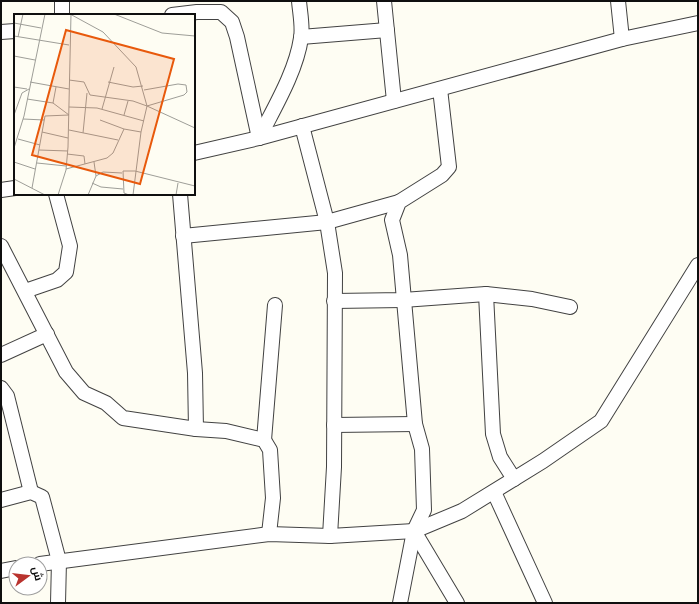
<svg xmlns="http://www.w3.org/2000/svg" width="699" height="604" viewBox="0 0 699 604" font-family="'Roboto Serif',Cairo,serif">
	<rect width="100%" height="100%" fill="#fefdf3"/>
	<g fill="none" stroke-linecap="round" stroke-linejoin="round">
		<g stroke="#424242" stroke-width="16">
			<g id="minor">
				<path d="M384,1L394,101"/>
				<path d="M618,1L622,39"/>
				<path d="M62,15V1"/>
				<path d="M172,15L197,12H221L232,22L237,37L259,138"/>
				<path d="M1,32L15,31"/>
				<path d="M301,37L387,30"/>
				<path d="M302,126L327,222L335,273L334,467L330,536"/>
				<path d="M259,138C274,108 296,72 301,38C303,27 300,13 299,1"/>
				<path d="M194,153L259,138L622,39L698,23"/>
				<path d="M1,190L15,188"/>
				<path d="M180,194L195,373L196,429"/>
				<path d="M183,236L327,222L399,202"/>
				<path d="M1,246L66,372L84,393L106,403L123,418L196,429L226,431L264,440L270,450L273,498L269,534"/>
				<path d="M25,291L57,280L66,272L70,246L56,194"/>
				<path d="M486,294L493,434L500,457L514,479"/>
				<path d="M334,301L403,300L486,294L532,299L570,307"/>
				<path d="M1,355L47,334"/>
				<path d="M1,388L7,396L31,492"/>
				<path d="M334,425L415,424"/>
				<path d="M264,440L275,305"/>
				<path d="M494,492L545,603"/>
				<path d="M1,500L31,492L42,497L59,561L58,603"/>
				<path d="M414,531L424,510L422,449L415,424L400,255L392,220L399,202L442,175L449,167L440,89"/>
				<path d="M414,531L457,603"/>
				<path d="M40,564L269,534L330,536L414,531"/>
				<path d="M1,571L16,568"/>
				<path d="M400,603L414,531L462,511L543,461L601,421L698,265"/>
			</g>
		</g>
		<use href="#minor" stroke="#fff" stroke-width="14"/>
	</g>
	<g transform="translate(14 14)">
		<rect width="181" height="181" fill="#fefdf3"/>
		<path fill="none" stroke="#9e9e98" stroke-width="1" d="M56,0L89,18L122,53L133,92L181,114M100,0L148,19L181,22M0,9L27,14M0,22L55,31M4,23L9,0M0,42L21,46M55,66L70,68L76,81L119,87L133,92L170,81L173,78L172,71L164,70L130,76M16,68L55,75M94,68L119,73L129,72M0,73L13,75M13,85L39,89L55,101M39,89L42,73M55,93L83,94L130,107M88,95L100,53M0,101L8,79L15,75M110,101L114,87M9,105L30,106M86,106L110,115M55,116L104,126M28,118L54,124M69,119L73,79M4,125L26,131M0,134L10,102L31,0M25,136L54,137M53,140L70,142L71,150M0,148L21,155M23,149L52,152M52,155L93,144L99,139L110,115L127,118M82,162L89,158L108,159M0,165L31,181M78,169L87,173L109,175M18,174L31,102L55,101M44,181L52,156L54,133L57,0M74,181L82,162L80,148M115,181L110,179L109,157H121L181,172M119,181L127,118L133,92M162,181L164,169"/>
		<path fill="#e8590c" fill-opacity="0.15" stroke="#e8590c" stroke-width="2" d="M52,16L160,45L126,170L18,141Z"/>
		<rect width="181" height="181" fill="none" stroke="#0f0f0f" stroke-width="2"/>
	</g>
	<rect width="699" height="604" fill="none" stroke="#0f0f0f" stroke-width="4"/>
	<g transform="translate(28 576) rotate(75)"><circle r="19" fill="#ffffff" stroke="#9f9f9f"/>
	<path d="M0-3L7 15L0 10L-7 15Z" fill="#b9332e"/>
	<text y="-6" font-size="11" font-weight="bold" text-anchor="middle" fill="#0f0f0f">ش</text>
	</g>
</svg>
